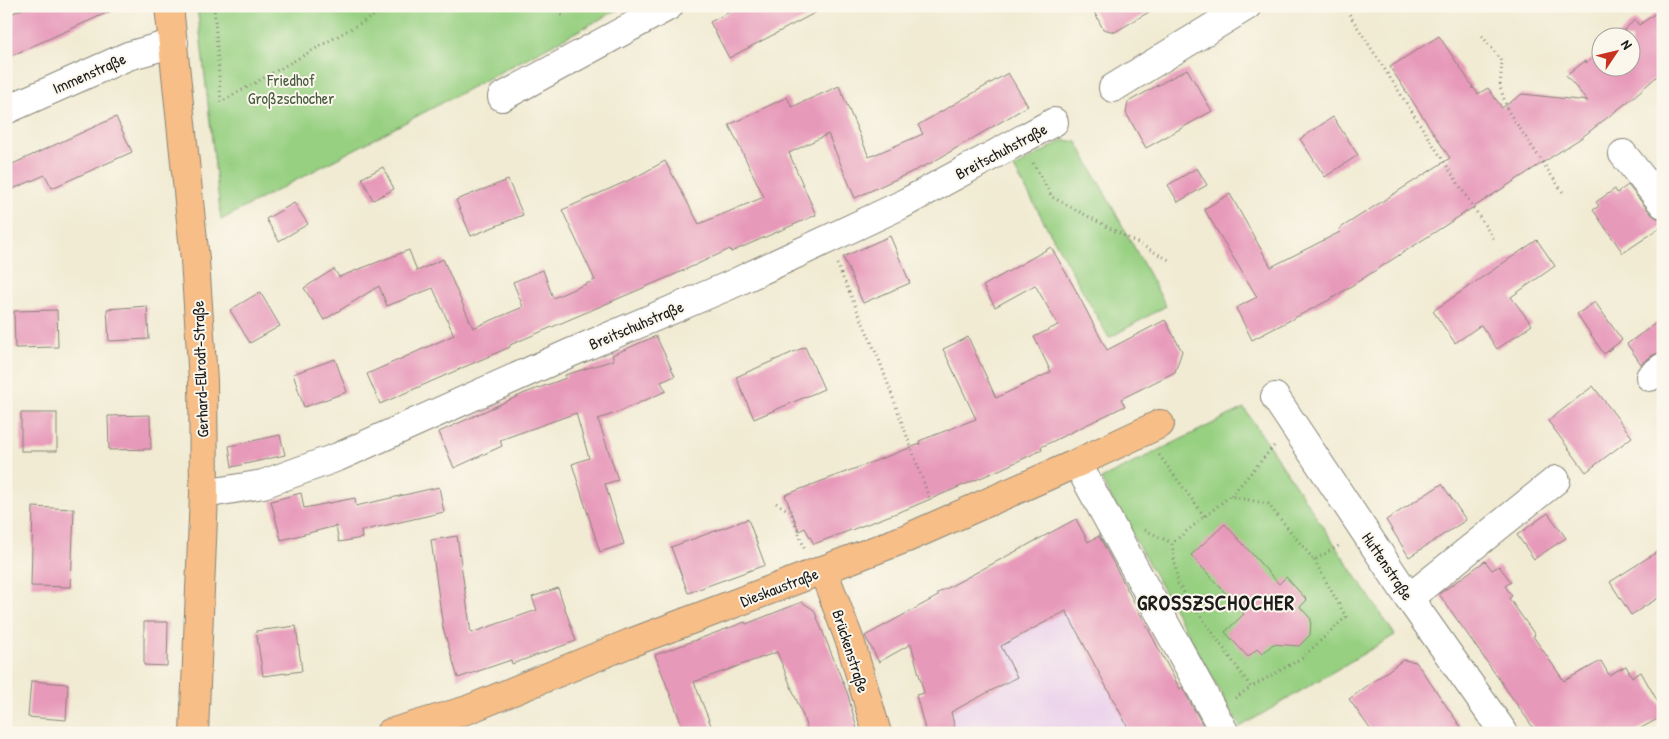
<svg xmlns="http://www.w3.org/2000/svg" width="1669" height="739" viewBox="0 0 1669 739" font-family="'Patrick Hand',sans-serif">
	<rect width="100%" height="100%" fill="#fbf7ec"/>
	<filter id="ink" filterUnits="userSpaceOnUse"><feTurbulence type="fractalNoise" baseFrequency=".02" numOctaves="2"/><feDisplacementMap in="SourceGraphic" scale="10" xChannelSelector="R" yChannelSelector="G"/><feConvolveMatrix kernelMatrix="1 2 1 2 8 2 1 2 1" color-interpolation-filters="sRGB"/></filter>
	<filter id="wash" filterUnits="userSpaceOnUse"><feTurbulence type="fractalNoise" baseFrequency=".0096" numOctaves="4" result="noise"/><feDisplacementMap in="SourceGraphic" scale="20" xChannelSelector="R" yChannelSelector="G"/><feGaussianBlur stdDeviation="1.12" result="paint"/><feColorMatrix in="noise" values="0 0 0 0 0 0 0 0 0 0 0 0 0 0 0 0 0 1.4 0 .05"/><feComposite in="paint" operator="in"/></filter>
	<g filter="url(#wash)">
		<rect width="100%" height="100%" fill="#f1ebd3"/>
		<path fill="#ead1ec" d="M1076,519L1193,733H956L950,709L937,603L938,593Z"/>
		<g fill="#98d082" stroke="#5a764f">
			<path d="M197,6H625L221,220Z"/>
			<path d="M1064,140L1077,142L1166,306L1109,338L1014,168Z"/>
			<path d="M1244,408L1395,635L1240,727L1101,479Z"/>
		</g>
		<g id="blocks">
			<g fill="#e799b9">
				<path d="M29,6H122L6,58V16Z"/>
				<path d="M741,6H828L729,58L710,22Z"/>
				<path d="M1091,6H1159L1115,32L1103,29Z"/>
				<path d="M1663,8V71L1630,100L1581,138L1331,299L1252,340L1236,308L1257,297L1204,209L1230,194L1271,267L1340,232L1339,229L1450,158L1390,67L1439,36L1473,87L1471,88H1474L1478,94L1488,88L1502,108L1522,94L1588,101L1566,76L1585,61L1586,63L1602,50V68H1632V38H1615L1635,20L1639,25Z"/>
				<path d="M1187,69L1212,111L1146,148L1126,113L1128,102Z"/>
				<path d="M1008,73L1028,106L931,163L855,198L828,134L789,153L816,215L731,252L730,249L678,273L510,345V347L380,404L367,374L454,335L433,288L387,306L379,286L324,320L304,288L334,269L339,277L409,250L417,271L443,259L473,328L523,307L513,282L543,270L553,298L595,280L562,210L636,177L665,161L699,224L764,197L729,125L787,97L792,107L839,86L869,157L923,134L918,125Z"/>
				<path d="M116,117L132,152L52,188L45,175L6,192V167Z"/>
				<path d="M1333,117L1358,155L1325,177L1300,139Z"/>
				<path d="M383,167L394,189L373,200L362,178Z"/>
				<path d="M1197,168L1207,185L1178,202L1168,185Z"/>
				<path d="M508,180L523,215L471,236L456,200Z"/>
				<path d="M1628,185L1651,214L1657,218L1663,219V226L1623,253L1593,210L1599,206L1596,202L1615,189L1617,193Z"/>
				<path d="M294,203L308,224L279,241L266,219Z"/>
				<path d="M890,236L910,283L863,303L843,257Z"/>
				<path d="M1537,240L1555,266L1511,297L1532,325L1497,349L1481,325L1455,343L1433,311Z"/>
				<path d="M1051,247L1074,287L1107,350L1165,320L1182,351L1175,372L1121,399L1125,406L1041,447L1042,450L999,470L907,509L814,544L805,528L799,531L785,495L920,444L919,441L976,419L943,349L968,337L996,398L1051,372L1034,337L1058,325L1035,285L995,307L983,286Z"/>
				<path d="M260,292L280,326L250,343L230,310Z"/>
				<path d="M1595,302L1622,340L1604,354L1577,314Z"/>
				<path d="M147,306L149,339L109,341L107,309Z"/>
				<path d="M57,310L58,347L15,348L14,311Z"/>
				<path d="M1663,318V352L1653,355L1641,364L1627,344Z"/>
				<path d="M656,336L675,376L661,382L666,391L616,413L598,419L618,480L605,484L624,544L600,552L572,464L589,458L576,413L500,440L502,446L454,468L439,432L525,393L566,378L565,375L614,360L612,355Z"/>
				<path d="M805,347L824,389L754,419L736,377Z"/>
				<path d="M335,359L347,392L304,407L293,374Z"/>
				<path d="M1593,386L1632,437L1586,472L1548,421Z"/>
				<rect x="21" y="413" width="36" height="38"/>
				<path d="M150,415L151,449L109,450L108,416Z"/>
				<path d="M280,435L285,455L232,467L229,446Z"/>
				<path d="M1442,484L1466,520L1409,557L1386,520Z"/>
				<path d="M439,487L444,512L361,531L362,538L339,542L336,526L281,540L271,501L301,493L304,508L355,498L356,506Z"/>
				<path d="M33,507L74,509L71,587L31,586Z"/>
				<path d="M1548,513L1566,538L1534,559L1517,535Z"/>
				<path d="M748,519L765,565L688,593L671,547Z"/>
				<path d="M1076,519L1088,542L1099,536L1180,689L1182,687L1207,733H1131L1066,611L1001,646L1017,677L951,712L956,733H926L916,695L924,693L911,644L879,662L865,636L938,596V593Z"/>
				<path d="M1225,524L1279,584L1286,577L1307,600L1300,607L1311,619L1310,635L1299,646L1273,644L1262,654L1257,649L1248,657L1225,632L1244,614L1191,555Z"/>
				<path d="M457,536L471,633L537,610L532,597L558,588L576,641L512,664L511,660L458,678L443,628L431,540Z"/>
				<path d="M1663,548V595L1631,615L1610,582Z"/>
				<path d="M1485,561L1492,570L1499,566L1511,582L1505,586L1512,596L1509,598L1535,635L1533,636L1564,681L1601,661L1609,675L1626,666L1632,677L1641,672L1663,711V716L1632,733H1537L1439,594Z"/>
				<path d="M802,602L814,610L848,695L858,733H808L803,716L777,652L694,682L714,733H685L655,655L745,622L746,624Z"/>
				<path d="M144,622H168L167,666L144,665Z"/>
				<path d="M296,626L302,671L263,676L256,631Z"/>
				<path d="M1403,660L1416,662L1465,733H1373L1349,699Z"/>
				<path d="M31,681L68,684L66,720L28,717Z"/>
			</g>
		</g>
	</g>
	<g filter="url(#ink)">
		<use href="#blocks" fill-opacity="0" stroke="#868478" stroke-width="1"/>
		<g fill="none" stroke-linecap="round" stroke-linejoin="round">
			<g stroke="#868478" stroke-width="30">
				<g id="minor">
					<path d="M1113,88L1247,6"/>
					<path d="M502,97L669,6"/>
					<path d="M6,110L128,56L174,43"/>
					<path d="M1623,154L1663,204"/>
					<path d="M1650,377L1663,367"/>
					<path d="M1275,397L1409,598L1504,733"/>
					<path d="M1077,463L1225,733"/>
					<path d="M204,494L263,484L338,457L570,353L728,286L901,205L1054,122"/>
					<path d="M1409,598L1556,480"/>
				</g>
			</g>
			<g stroke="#868478" stroke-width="30">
				<g id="major">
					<path d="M169,6L195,260L203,381L204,494L194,733"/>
					<path d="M823,570L851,644L877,733"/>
					<path d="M390,733L467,710L630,643L907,538L1077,463L1160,424"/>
				</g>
			</g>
			<g stroke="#868478" stroke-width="3" stroke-dasharray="1 4" stroke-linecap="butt">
				<path d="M214,6L221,102L391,6"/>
				<path d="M557,6L563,18"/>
				<path d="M1344,6L1495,241"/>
				<path d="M1482,36L1502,61L1500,87L1508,111L1564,194"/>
				<path d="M1033,163L1052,197L1171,261"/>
				<path d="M837,264L880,362L930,500"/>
				<path d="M1159,455L1205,517"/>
				<path d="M1231,496L1274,446"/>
				<path d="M776,503L791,512L805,550"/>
				<path d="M1145,530L1172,543"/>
				<path d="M1314,560L1346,617L1302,658L1251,687L1178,584L1172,543L1230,496L1268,504L1314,560L1342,544"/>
				<path d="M1235,698L1251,687"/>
			</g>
			<use href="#minor" stroke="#fff" stroke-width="28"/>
			<use href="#major" stroke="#f7be87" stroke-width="28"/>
		</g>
	</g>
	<g text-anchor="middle" stroke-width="4" stroke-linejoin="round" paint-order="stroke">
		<g font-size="16" fill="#1c1c1c" stroke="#fbf7ec">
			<text transform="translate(89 73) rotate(-24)" y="6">Immenstraße</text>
			<text transform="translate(1001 151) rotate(-28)" y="6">Breitschuhstraße</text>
			<text transform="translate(636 325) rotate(-23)" y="6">Breitschuhstraße</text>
			<text transform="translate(200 369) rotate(-92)" y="6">Gerhard-Ellrodt-Straße</text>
			<text transform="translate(1388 566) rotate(56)" y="6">Huttenstraße</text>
			<text transform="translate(779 587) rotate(-21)" y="6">Dieskaustraße</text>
			<text transform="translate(851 651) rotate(72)" y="6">Brückenstraße</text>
		</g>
		<g font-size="16" fill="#475b40" stroke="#fbf7ec">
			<text x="291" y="86">Friedhof<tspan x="291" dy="18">Großzschocher</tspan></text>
		</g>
		<g font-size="21" font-weight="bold" letter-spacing="1" fill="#1c1c1c" stroke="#fbf7ec">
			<text x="1216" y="610">GROSSZSCHOCHER</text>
		</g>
	</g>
	<rect width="1669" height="739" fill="none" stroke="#fbf7ec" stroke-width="25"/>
	<g transform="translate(1616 52) rotate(55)"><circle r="24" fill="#fbf7ec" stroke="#a29f99"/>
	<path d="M0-4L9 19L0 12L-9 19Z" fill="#c8321e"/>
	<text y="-8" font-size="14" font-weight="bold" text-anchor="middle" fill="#1c1c1c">N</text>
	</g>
</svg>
